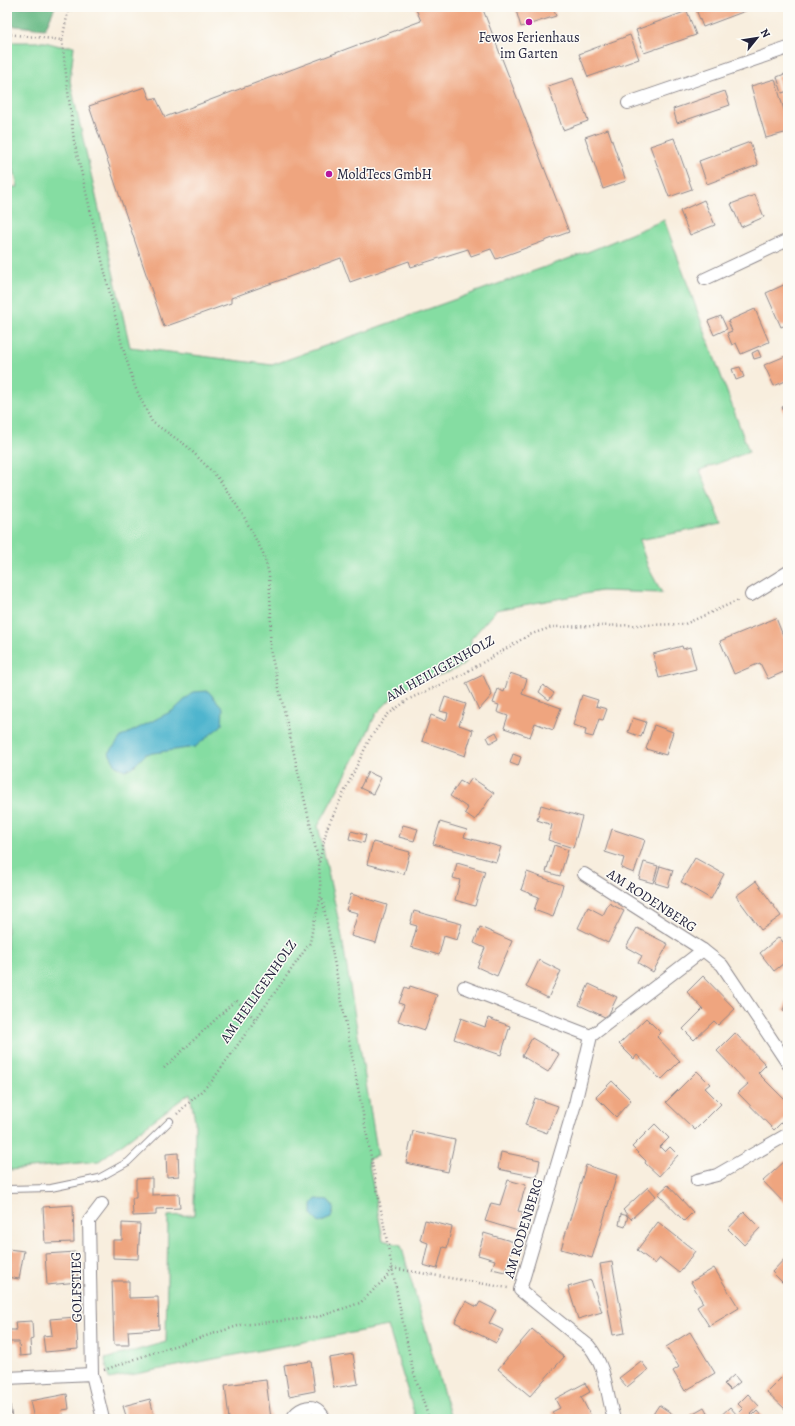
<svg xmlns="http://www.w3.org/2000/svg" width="795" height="1426" viewBox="0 0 795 1426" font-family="Alegreya,serif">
	<rect width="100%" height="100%" fill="#fdfcf7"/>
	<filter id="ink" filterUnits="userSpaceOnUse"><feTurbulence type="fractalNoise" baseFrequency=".025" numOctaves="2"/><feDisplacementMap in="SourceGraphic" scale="8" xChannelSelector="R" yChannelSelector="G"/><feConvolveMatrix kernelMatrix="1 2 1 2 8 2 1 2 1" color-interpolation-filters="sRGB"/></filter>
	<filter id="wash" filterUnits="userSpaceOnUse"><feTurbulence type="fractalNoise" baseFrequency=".012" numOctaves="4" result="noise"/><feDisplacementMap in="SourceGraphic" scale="16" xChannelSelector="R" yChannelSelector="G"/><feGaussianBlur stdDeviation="0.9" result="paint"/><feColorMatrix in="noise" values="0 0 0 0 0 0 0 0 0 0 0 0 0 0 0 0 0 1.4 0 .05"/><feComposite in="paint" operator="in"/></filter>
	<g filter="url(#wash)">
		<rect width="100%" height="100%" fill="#f8eede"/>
		<path fill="#85dda2" stroke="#54806e" d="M7,42H45L60,46H74L70,81L130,347L272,365L590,251L664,220L749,452L700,470L722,524L639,540L648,567L662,593L601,591L496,610L471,639L470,654L463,665L449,672L417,682L394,696L376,714L360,748L318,826L341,932L378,1156L368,1159L383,1240L401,1245L451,1419H416L388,1326L109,1379L105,1359L166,1342L168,1216L194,1215L195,1121L190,1093L99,1161L10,1170L7,1161V187H18L7,141Z"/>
		<path fill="#6cbc88" stroke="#476f62" d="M7,7H55L45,29L7,25Z"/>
		<g fill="#4fb5ce" stroke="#386c84">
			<path d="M208,691L223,708L222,725L195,747L146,754L133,767L125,770L116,766L109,753L121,737L174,710L193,692Z"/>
			<path d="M316,1199L328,1200L334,1207L331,1218L319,1223L312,1216V1204Z"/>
		</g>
		<g id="blocks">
			<g fill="#efa57f">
				<path d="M415,7H482L569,232L496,259L491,249L471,256L468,249L411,267L409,261L350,282L341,258L231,298V303L164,327L89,106L145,87L150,99L156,98L165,117L421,21Z"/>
				<path d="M515,7H553L556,16L521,27Z"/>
				<path d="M695,7H756L703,27Z"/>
				<path d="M687,11L696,35L644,53L636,30Z"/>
				<path d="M630,35L639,59L588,77L579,54Z"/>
				<path d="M787,73L788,91L782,93L777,77Z"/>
				<path d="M573,78L588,121L563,130L548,86Z"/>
				<path d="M775,79L788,124V132L766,138L751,86Z"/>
				<path d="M725,91L730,105L677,123L673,109Z"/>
				<path d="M608,129L626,181L603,189L585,137Z"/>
				<path d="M674,138L692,189L669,197L650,146Z"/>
				<path d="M750,142L758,165L707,184L699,161Z"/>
				<path d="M755,195L764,217L741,227L731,204Z"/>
				<path d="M704,200L715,225L690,235L680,211Z"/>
				<path d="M788,283V324L781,327L766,293Z"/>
				<path d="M755,309L769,342L741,354L736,343L732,345L727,333L732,331L728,321Z"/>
				<path d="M721,316L727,329L714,335L708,321Z"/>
				<path d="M758,350L761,357L754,359L752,353Z"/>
				<path d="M788,355V380L774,386L764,365Z"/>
				<path d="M740,367L744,377L736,380L732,369Z"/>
				<path d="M788,405V423L782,407Z"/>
				<path d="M776,618L788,648V670L768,679L760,663L734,674L720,641Z"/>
				<path d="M682,646L683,649L690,647L696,669L659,678L653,654Z"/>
				<path d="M510,673L527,679L522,694L561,708L553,730L535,723L530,737L504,728L508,716L497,712L499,705L493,703L498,689L504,692Z"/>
				<path d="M483,675L492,695L479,710L466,683Z"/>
				<path d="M543,685L554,693L549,700L539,692Z"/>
				<path d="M582,695L598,700L596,706L607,709L603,720L599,719L593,737L585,735L586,729L573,725Z"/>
				<path d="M445,697L466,704L459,725L473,730L465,756L422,741L431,715L446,721L448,713L440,711Z"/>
				<path d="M633,718L646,722L641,737L628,732Z"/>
				<path d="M654,725L673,732L666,755L646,749Z"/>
				<path d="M496,732L499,738L490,743L487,737Z"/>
				<path d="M513,754L521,757L518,766L510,763Z"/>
				<path d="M368,772L381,778L373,794L360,788Z"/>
				<path d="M472,778L494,793L475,820L465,813L468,808L450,796L460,781L467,785Z"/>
				<path d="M541,805L582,817L573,848L548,840L552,825L537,820Z"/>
				<path d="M440,822L467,830L464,837L501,847L496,862L433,844Z"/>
				<path d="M403,825L418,829L414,841L399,837Z"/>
				<path d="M612,829L645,840L634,873L621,868L624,858L605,852Z"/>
				<path d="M351,831L366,835L364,843L349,839Z"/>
				<path d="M373,842L410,852L404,874L367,864Z"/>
				<path d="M554,845L568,850L560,876L546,872Z"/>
				<path d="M695,858L724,874L711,899L681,882Z"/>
				<path d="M644,862L658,866L653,883L639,879Z"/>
				<path d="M457,863L485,871L475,906L455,900L460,880L453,878Z"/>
				<path d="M660,866L673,870L668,887L655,883Z"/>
				<path d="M527,872L563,885L553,917L534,910L539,897L521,890Z"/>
				<path d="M756,881L781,916L761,930L736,896Z"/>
				<path d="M351,894L387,905L376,943L351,936L358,913L346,910Z"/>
				<path d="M609,903L624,911L608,943L578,928L588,907L603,915Z"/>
				<path d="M414,911L462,924L457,940L444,936L439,955L411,947L417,926L410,924Z"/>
				<path d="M480,927L512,941L497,976L477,967L485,948L474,943Z"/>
				<path d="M637,928L668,944L653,972L638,963L642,956L626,947Z"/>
				<path d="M779,937L788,948V960L774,971L760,953Z"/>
				<path d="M539,960L561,971L548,998L526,987Z"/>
				<path d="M703,976L735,1009L718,1025L714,1021L694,1040L683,1029L703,1009L687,992Z"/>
				<path d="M589,984L617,997L607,1018L579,1005Z"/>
				<path d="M410,986L437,995L425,1030L398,1021L404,1005L399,1003L405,987L409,989Z"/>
				<path d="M788,998V1012L783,1010Z"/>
				<path d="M461,1018L485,1027L488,1018L510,1026L501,1055L454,1039Z"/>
				<path d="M646,1018L661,1033L657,1037L680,1061L661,1080L637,1055L634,1059L619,1044Z"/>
				<path d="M735,1033L766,1065L758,1073L788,1103V1116L774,1130L738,1093L748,1084L717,1051Z"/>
				<path d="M532,1038L559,1054L548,1072L522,1056Z"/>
				<path d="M697,1071L710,1084L705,1088L721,1104L695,1130L666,1102Z"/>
				<path d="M612,1081L631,1100L616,1117L596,1097Z"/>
				<path d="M535,1098L558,1106L547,1133L525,1125Z"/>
				<path d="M655,1124L669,1138L660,1147L665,1152L670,1147L678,1155L659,1176L645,1163L646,1161L632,1147Z"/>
				<path d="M413,1131L455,1140L448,1172L406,1163Z"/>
				<path d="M501,1152L540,1160L537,1177L498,1169Z"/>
				<path d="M178,1153L179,1176L167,1177L166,1154Z"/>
				<path d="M785,1161L788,1164V1201L785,1204L763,1181Z"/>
				<path d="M586,1165L617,1175L592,1258L561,1249Z"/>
				<path d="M152,1178V1195L179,1194L180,1208L156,1209V1215L133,1216L132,1198H136V1179Z"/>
				<path d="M508,1180L526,1185L518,1211L523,1212L518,1231L485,1221L491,1203L500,1205Z"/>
				<path d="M668,1185L693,1212L684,1221L658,1194Z"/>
				<path d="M648,1187L656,1196L631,1219L623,1210Z"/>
				<path d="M73,1205L74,1242L45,1243L43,1207Z"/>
				<path d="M744,1212L760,1228L744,1245L728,1229Z"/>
				<path d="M621,1214L628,1216L625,1227L619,1225Z"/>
				<path d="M425,1220L452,1227L447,1248L443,1247L437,1269L423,1265L428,1243L420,1240Z"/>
				<path d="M658,1222L695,1251L679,1273L660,1258L655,1264L637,1250Z"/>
				<path d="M122,1223L140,1224L138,1259L113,1258V1240H122Z"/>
				<path d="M484,1233L514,1242L505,1272L492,1269L495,1260L478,1255Z"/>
				<path d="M8,1249L24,1251L19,1279L7,1277Z"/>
				<path d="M76,1252L78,1282L47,1285L45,1254Z"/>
				<path d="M788,1255V1288L772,1272Z"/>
				<path d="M612,1262L625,1333L613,1335L600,1264Z"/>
				<path d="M714,1268L739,1308L709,1326L697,1307L703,1303L691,1282Z"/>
				<path d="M591,1280L602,1312L578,1319L568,1287Z"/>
				<path d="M112,1281H129V1298L158,1297L159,1329L128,1331L129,1345H114Z"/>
				<path d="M466,1301L477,1307L480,1302L496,1310L489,1323L503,1330L496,1343L455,1322Z"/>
				<path d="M76,1317L78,1349L45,1352L43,1336L52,1335L50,1319Z"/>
				<path d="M32,1321L33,1339L30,1340L31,1355L20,1356L19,1342H7V1330H16L15,1322Z"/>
				<path d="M532,1329L564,1357L530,1396L498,1369Z"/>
				<path d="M690,1332L715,1373L685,1391L673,1371L679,1367L666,1347Z"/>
				<path d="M353,1354L358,1384L334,1388L329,1358Z"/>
				<path d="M311,1361L315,1391L289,1396L284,1365Z"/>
				<path d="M641,1361L648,1370L627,1387L619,1378Z"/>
				<path d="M788,1371V1406L785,1409L767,1392Z"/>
				<path d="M734,1375L740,1382L730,1390L724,1384Z"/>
				<path d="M266,1380L271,1419H229L225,1385Z"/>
				<path d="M585,1383L590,1392L581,1397L592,1418L556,1419L552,1412L560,1408L555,1399Z"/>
				<path d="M67,1394L69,1409L62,1410L64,1419H34L30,1401Z"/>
				<path d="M748,1394L759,1406L750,1414L752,1416L757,1411L764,1419H717L730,1407L737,1415L743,1409L738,1404Z"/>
				<path d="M150,1399L155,1419H127L123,1406Z"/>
				<path d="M7,1404H10L12,1419H7Z"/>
				<path d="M659,1405L680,1419H650Z"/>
				<path d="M704,1407L710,1418L692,1419L690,1415Z"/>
			</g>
		</g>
	</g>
	<g filter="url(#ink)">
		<use href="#blocks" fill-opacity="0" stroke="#8d888c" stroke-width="1"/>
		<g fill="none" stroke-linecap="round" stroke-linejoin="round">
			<g stroke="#8d888c" stroke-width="8">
				<path id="lane" d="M7,1189L51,1188L99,1178L128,1162L170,1121"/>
			</g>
			<g stroke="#8d888c" stroke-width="14">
				<g id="street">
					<path d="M628,103L788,48"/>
					<path d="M705,279L788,240"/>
					<path d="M751,595L788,572"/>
					<path d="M584,874L703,950L722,965L788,1064"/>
					<path d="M464,987L591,1036"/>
					<path d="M697,1180L717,1175L788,1134"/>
					<path d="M92,1374L89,1221L102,1204"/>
					<path d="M7,1378L92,1374L103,1419"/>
					<path d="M292,1419C296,1410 310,1402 319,1411C321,1413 323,1416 325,1419"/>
					<path d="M614,1419C606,1393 607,1368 589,1346L520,1290L575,1104L591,1036L703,950"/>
				</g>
			</g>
			<g stroke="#8d888c" stroke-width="2.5" stroke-dasharray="1 3" stroke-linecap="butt">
				<path d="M7,34L62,40L74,141L122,345L135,387L152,422L187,446L219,479L243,515L263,553L269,574L271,614L270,649L319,863"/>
				<path d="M62,40L68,12L81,7"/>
				<path d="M164,1068L236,1000L256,1020"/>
				<path d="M177,1114L212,1081L310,943L313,926L321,896L319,863L327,828L370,738L387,715L409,699L460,676L529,635L552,627L685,624L739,600"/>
				<path d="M104,1370L158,1351L241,1325L318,1317L360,1303L386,1278L392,1268L322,897"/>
				<path d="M429,1419L412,1367L392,1268L508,1288"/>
			</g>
			<use href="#lane" stroke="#fff" stroke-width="6"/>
			<use href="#street" stroke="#fff" stroke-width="12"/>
		</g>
	</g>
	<g fill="#b5179e" stroke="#fdfcf7" stroke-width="1.5">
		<circle cx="529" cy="22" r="4"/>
		<circle cx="329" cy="174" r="4"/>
	</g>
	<g text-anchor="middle" stroke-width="3" stroke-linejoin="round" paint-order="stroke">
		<g font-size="14" fill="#22223b" stroke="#fdfcf7">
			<text x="529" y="42">Fewos Ferienhaus<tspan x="529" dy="16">im Garten</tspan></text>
			<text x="337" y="179" text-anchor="start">MoldTecs GmbH</text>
		</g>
		<g font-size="14" fill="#22223b" stroke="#fdfcf7">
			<text transform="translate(440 668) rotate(-29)" y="5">AM HEILIGENHOLZ</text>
			<text transform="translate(652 900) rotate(33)" y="5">AM RODENBERG</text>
			<text transform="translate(258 991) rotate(-55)" y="5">AM HEILIGENHOLZ</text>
			<text transform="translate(523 1228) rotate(-73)" y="5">AM RODENBERG</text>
			<text transform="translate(76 1287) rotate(-91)" y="5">GOLFSTIEG</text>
		</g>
	</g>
	<rect width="795" height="1426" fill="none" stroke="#fdfcf7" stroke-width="24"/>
	<g transform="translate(757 38) rotate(60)" stroke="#fdfcf7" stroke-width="3" paint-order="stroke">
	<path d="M0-3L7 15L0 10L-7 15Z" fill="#22223b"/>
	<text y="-6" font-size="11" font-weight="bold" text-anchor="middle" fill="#22223b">N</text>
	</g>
</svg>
